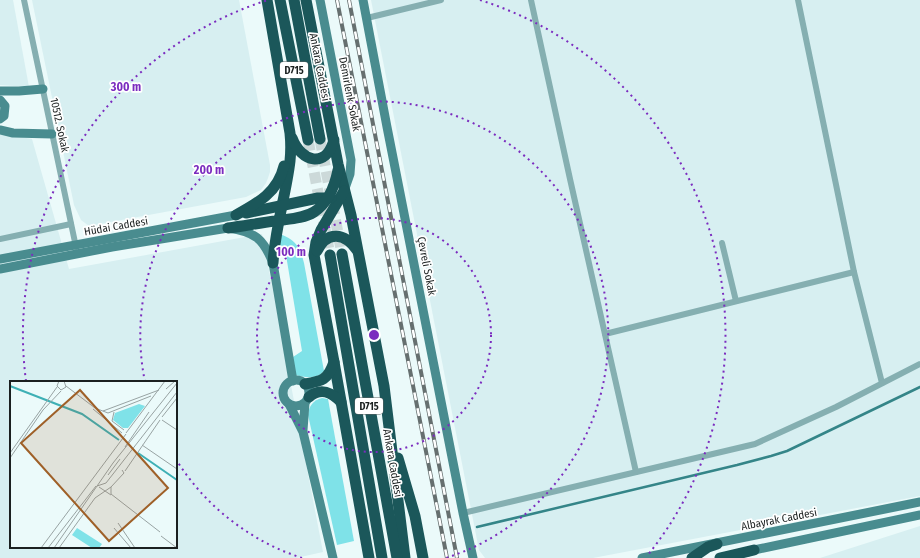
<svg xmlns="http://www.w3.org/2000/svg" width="920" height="558" viewBox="0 0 920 558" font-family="'Fira Sans Condensed',sans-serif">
	<rect width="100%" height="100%" fill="#ebfafa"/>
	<g fill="#d7eff1" fill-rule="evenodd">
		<path d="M0,0H13L29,87L0,85Z"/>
		<path d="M32,0H239L270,165V172L268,178L266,183L261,190L246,197L89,226L81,220L74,205Z"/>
		<path d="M371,0H920V496L593,558H485L479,550Z"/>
		<path d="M0,133L32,139L69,269L262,234L323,552L296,558H0ZM11,382H176V547H11Z"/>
		<path d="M920,526V558H820Z"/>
	</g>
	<g fill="#7fe2e8">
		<path d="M280,234C296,240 300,247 304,263L324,371C316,380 305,377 295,375L293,357L302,351L286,255L277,252Z"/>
		<path d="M322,398L328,399L354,541L337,545L308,415C309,406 313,400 322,398Z"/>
	</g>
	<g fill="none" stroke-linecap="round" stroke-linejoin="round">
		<path stroke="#348588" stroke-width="2.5" d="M477,527L737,465L771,456L787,451L920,387"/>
		<g stroke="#ccd9d9" stroke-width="11" stroke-dasharray="11 5.5" stroke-linecap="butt">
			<path d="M320,139L342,254"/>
			<path d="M308,140L330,255"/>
		</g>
		<g stroke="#85afb1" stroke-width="6">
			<path d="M24,0L76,247"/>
			<path d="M531,0L570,179L636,472"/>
			<path d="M798,0L854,272L882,383"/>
			<path d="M367,18L441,0"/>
			<path d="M0,239L71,224"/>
			<path d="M722,243L736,301"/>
			<path d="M605,334L854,272"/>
			<path d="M463,513L755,444L836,407L920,364"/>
		</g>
		<g stroke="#498c8f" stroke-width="9">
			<path d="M320,0L351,160L350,174L344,191"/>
			<path d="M363,0L387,127L463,513L473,558"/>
			<path d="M0,91H19L43,89"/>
			<path d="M0,100L5,106L4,116L0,119"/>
			<path d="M0,130L13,133L52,134"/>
			<path d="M0,259L236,215"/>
			<path d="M0,269L112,247L228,228C255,232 263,238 273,263L293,381"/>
			<circle cx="296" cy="393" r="13"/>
			<path d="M289,404L303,432L333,558"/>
			<path d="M303,430L305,403"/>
			<path d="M748,552L754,550L920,515"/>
			<path d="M642,558L920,502"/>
		</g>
		<g stroke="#1b575a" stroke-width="11">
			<path d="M267,0L290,133C291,143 291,152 290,161C286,195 275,228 273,263"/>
			<path d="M280,0L308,140"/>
			<path d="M294,0L320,139"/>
			<path d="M306,0L338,164L351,215L384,386L405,558"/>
			<path d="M292,138C301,162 326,169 334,140"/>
			<path d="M344,191L321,230L316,242L314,255L334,362L369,558"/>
			<path d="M246,213L318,198H331"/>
			<path d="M236,215C258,203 278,192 284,166"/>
			<path d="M228,228C244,226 259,223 275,221C287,219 303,219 314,212C328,203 335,185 338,170"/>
			<path d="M317,251C327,230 345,233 357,250"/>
			<path d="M342,254L397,558"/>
			<path d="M330,255L382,558"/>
			<path d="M305,384C322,381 328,380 334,362"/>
			<path d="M309,397C321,387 331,392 341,402"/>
			<path d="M398,458L415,516L423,558"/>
			<path d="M692,558L708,547L717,544"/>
			<path d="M720,558L754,550"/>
		</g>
		<g stroke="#666f6f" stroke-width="4">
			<g id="rail">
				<path d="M337,0L447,558"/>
				<path d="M349,0L457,558"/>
			</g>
		</g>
		<use href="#rail" stroke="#fff" stroke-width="2.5" stroke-dasharray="8" stroke-linecap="butt"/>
	</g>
	<g fill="none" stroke="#7b2cbf" stroke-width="2" stroke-dasharray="2 4">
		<circle cx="374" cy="335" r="117"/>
		<path d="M302 558A234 234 0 0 1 177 461M145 382A234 234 0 1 1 446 558"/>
		<path d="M26 381A351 351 0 0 1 268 0M480 0A351 351 0 0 1 647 556"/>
	</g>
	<g text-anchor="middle" stroke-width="3.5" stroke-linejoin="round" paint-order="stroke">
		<g fill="#fff" stroke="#5f6363" stroke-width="1">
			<rect x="280" y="62" width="28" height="16" rx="3"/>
			<rect x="355" y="398" width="28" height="16" rx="3"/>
		</g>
		<g font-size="10" font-weight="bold" fill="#1b2020">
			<text x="294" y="74">D715</text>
			<text x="369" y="410">D715</text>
		</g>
		<g font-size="11" fill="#1b2020" stroke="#fff">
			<text transform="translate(320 67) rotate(79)" y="4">Ankara Caddesi</text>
			<text transform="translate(350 94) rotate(79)" y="4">Demirlenk Sokak</text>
			<text transform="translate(60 125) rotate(78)" y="4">10512. Sokak</text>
			<text transform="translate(116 226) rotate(-10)" y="4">Hüdai Caddesi</text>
			<text transform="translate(427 266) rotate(79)" y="4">Çevreli Sokak</text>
			<text transform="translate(393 463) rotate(80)" y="4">Ankara Caddesi</text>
			<text transform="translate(779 519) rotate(-11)" y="4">Albayrak Caddesi</text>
		</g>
	</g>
	<g transform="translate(10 381)">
		<rect width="167" height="167" fill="#ebfafa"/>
		<path d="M129,23L135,25L118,47H113L103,39L105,32ZM67,147L92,163L89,167H82L62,154Z" fill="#7fe2e8"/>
		<path fill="none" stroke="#3eb0b5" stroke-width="2" d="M0,5L72,33L109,59M128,72L167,99"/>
		<path fill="none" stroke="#98a3a3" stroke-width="1" d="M49,0L47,5L51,9L56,6L54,0M56,5L85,27M156,8L165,0M85,27L98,32L141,15M83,28L112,52M93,30L149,9M104,31L102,40L114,49M152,36L167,17M152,39L167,49M116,52L155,0M132,64L167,88M115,66L139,31M0,72L47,6M0,77L33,29L51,10M112,89L114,92L101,106V113L150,151M115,90L150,39M98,94L110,78M87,105L96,102L167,11M89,106L101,114M108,142L125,167M104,147L121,167M151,155L167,167M31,167L116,53M38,167L86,105M44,167L103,82L167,2M49,167L85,117L101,106"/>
		<path fill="#9f6028" fill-opacity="0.15" stroke="#9f6028" stroke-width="2" d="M70,9L158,107L99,160L11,62Z"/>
		<rect width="167" height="167" fill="none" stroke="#1b2020" stroke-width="2"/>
	</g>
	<circle cx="374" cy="335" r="6" fill="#7b2cbf" stroke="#fff" stroke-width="2"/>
	<g font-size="12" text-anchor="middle" font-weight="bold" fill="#7b2cbf" stroke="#fff" stroke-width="3.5" stroke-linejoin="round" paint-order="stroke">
		<text x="126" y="91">300 m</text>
		<text x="209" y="174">200 m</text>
		<text x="291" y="256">100 m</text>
	</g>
</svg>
